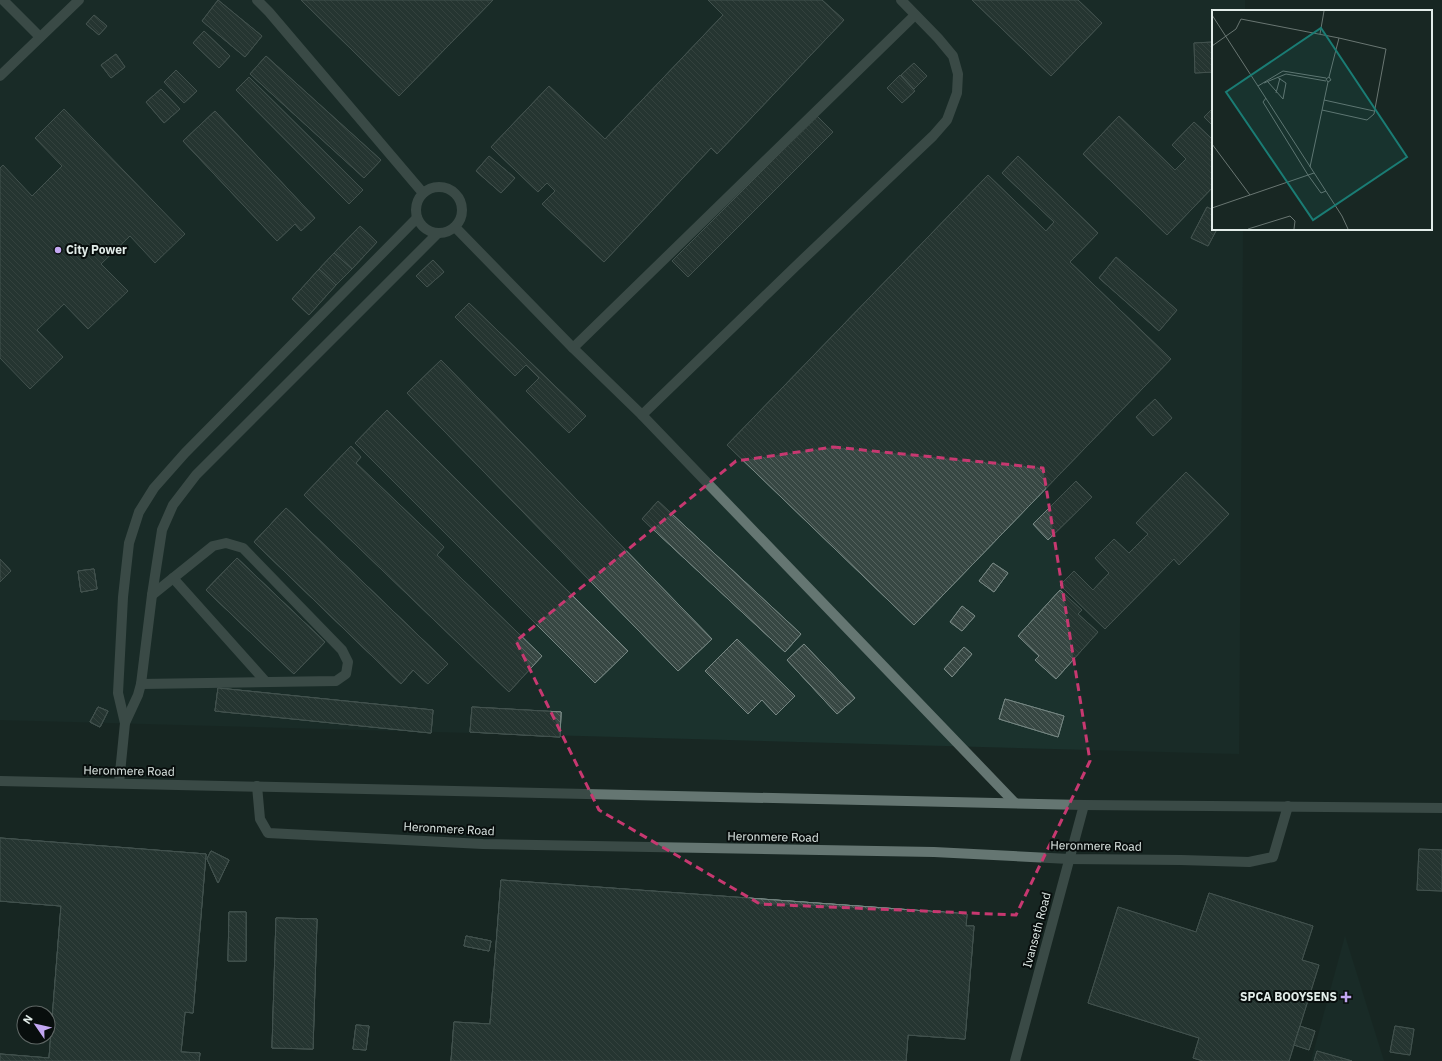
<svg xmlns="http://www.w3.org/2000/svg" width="1442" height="1061" viewBox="0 0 1442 1061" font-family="'IBM Plex Sans',sans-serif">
	<defs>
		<pattern id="building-back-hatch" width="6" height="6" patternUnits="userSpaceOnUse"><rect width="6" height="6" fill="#374743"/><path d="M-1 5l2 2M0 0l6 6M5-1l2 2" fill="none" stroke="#54625e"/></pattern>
	</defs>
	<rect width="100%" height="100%" fill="#182723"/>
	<g fill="#1b322d">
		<path d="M0,0H1245V11H1213V229H1243L1239,754L0,720Z"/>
		<path d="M1345,936L1384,1061H1311Z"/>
	</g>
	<g fill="url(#building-back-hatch)" stroke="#768783">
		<path d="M218,0L262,36L245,57L202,21Z"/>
		<path d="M218,0L262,36L245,57L202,21Z"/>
		<path d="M301,0H493L399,96Z"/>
		<path d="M301,0H493L399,96Z"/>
		<path d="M708,0H822L844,20L717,154L711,148L604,262L542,204L555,191L547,183L538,192L491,147L549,86L605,139L723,15Z"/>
		<path d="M708,0H822L844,20L717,154L711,148L604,262L542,204L555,191L547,183L538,192L491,147L549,86L605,139L723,15Z"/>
		<path d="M972,0H1078L1102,23L1051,76Z"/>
		<path d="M972,0H1078L1102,23L1051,76Z"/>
		<path d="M94,15L107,26L99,35L86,24Z"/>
		<path d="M94,15L107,26L99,35L86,24Z"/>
		<path d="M204,31L230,56L219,68L193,43Z"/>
		<path d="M204,31L230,56L219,68L193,43Z"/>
		<path d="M1213,42V72L1195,73L1194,43Z"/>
		<path d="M1213,42V72L1195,73L1194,43Z"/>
		<path d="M116,54L125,67L111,78L101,65Z"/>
		<path d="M116,54L125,67L111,78L101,65Z"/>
		<path d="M266,56L381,160L364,178L250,74Z"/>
		<path d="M266,56L381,160L364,178L250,74Z"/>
		<path d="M914,63L927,76L914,89L901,75Z"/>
		<path d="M914,63L927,76L914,89L901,75Z"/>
		<path d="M176,70L197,91L184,103L164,82Z"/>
		<path d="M176,70L197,91L184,103L164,82Z"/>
		<path d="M900,75L915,91L902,103L887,88Z"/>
		<path d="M900,75L915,91L902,103L887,88Z"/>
		<path d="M249,77L363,190L349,204L236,90Z"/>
		<path d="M249,77L363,190L349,204L236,90Z"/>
		<path d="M161,89L180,109L164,123L146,102Z"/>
		<path d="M161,89L180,109L164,123L146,102Z"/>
		<path d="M1213,108V126L1204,117Z"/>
		<path d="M1213,108V126L1204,117Z"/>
		<path d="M64,109L185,234L155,263L130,236L101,264L128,291L88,329L64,304L37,330L63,357L30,389L0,358V168L3,165L32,196L62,166L35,138Z"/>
		<path d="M215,111L315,218L301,231L295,224L277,241L183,141Z"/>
		<path d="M215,111L315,218L301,231L295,224L277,241L183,141Z"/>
		<path d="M817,116L833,132L688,277L672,261Z"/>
		<path d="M817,116L833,132L688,277L672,261Z"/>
		<path d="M1119,116L1175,170L1186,159L1172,145L1194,122L1213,140V187L1167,235L1083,154Z"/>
		<path d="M1119,116L1175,170L1186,159L1172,145L1194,122L1213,140V187L1167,235L1083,154Z"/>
		<path d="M489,156L515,178L501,193L476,171Z"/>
		<path d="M489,156L515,178L501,193L476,171Z"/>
		<path d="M1018,156L1098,233L1070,262L1171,359L914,625L727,445L988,175L1046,231L1054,222L1002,173Z"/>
		<path d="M1018,156L1098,233L1070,262L1171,359L914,625L727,445L988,175L1046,231L1054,222L1002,173Z"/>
		<path d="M1207,207L1213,210V229H1217L1208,246L1191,238Z"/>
		<path d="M1207,207L1213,210V229H1217L1208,246L1191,238Z"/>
		<path d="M360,226L377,242L352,269L334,253Z"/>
		<path d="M360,226L377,242L352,269L334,253Z"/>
		<path d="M334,253L352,269L336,285L319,269Z"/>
		<path d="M334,253L352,269L336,285L319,269Z"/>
		<path d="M1116,257L1177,310L1159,331L1099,278Z"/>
		<path d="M1116,257L1177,310L1159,331L1099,278Z"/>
		<path d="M433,260L444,272L427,287L416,276Z"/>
		<path d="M433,260L444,272L427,287L416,276Z"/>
		<path d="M319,269L336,285L309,315L292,299Z"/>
		<path d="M319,269L336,285L309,315L292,299Z"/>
		<path d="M469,303L586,416L569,433L526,391L539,378L526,365L515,376L455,317Z"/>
		<path d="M469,303L586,416L569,433L526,391L539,378L526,365L515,376L455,317Z"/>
		<path d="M441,360L712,639L678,671L407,393Z"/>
		<path d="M441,360L712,639L678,671L407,393Z"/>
		<path d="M1155,399L1172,418L1153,436L1136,417Z"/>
		<path d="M1155,399L1172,418L1153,436L1136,417Z"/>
		<path d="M387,410L628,651L595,683L355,443Z"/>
		<path d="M387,410L628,651L595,683L355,443Z"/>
		<path d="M351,446L361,457L356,463L444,547L437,555L542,656L509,692L304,495Z"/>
		<path d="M351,446L361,457L356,463L444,547L437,555L542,656L509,692L304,495Z"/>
		<path d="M1186,472L1229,514L1179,565L1174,559L1105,629L1060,585L1074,571L1093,590L1109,573L1095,558L1114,539L1129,553L1148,534L1136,523Z"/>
		<path d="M1186,472L1229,514L1179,565L1174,559L1105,629L1060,585L1074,571L1093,590L1109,573L1095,558L1114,539L1129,553L1148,534L1136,523Z"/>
		<path d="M1076,481L1092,497L1048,540L1033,524Z"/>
		<path d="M1076,481L1092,497L1048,540L1033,524Z"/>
		<path d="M658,501L801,634L785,652L642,519Z"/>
		<path d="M658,501L801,634L785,652L642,519Z"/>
		<path d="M286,508L448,664L428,684L413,670L401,684L254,542Z"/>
		<path d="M286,508L448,664L428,684L413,670L401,684L254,542Z"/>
		<path d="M286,508L448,664L428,684L413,670L401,684L254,542Z"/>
		<path d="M286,508L448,664L428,684L413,670L401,684L254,542Z"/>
		<path d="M237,558L325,642L294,674L206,590Z"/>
		<path d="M237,558L325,642L294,674L206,590Z"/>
		<path d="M237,558L325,642L294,674L206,590Z"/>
		<path d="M237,558L325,642L294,674L206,590Z"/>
		<path d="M0,559L11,571L0,582Z"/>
		<path d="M0,559L11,571L0,582Z"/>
		<path d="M0,559L11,571L0,582Z"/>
		<path d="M0,559L11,571L0,582Z"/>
		<path d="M993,563L1008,573L994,592L979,581Z"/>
		<path d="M993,563L1008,573L994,592L979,581Z"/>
		<path d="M94,569L97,589L81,592L78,571Z"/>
		<path d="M94,569L97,589L81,592L78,571Z"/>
		<path d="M94,569L97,589L81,592L78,571Z"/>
		<path d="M94,569L97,589L81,592L78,571Z"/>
		<path d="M1060,590L1082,610L1078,614L1098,632L1056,679L1035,660L1039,656L1018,636Z"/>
		<path d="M1060,590L1082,610L1078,614L1098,632L1056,679L1035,660L1039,656L1018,636Z"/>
		<path d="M962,606L975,616L962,631L950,622Z"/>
		<path d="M962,606L975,616L962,631L950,622Z"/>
		<path d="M737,639L795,696L776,715L762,700L748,714L705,671Z"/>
		<path d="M737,639L795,696L776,715L762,700L748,714L705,671Z"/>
		<path d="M804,644L855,698L837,714L787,660Z"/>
		<path d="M804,644L855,698L837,714L787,660Z"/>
		<path d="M964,647L972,654L952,677L944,669Z"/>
		<path d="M964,647L972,654L952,677L944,669Z"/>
		<path d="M218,688L433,710L431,733L215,711Z"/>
		<path d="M218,688L433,710L431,733L215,711Z"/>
		<path d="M218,688L433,710L431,733L215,711Z"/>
		<path d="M218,688L433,710L431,733L215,711Z"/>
		<path d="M1005,699L1064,716L1058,737L999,719Z"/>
		<path d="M1005,699L1064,716L1058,737L999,719Z"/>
		<path d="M98,707L108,711L100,727L90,722Z"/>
		<path d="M98,707L108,711L100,727L90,722Z"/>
		<path d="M98,707L108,711L100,727L90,722Z"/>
		<path d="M98,707L108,711L100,727L90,722Z"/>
		<path d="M472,707L561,712L560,737L470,732Z"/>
		<path d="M472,707L561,712L560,737L470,732Z"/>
		<path d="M472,707L561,712L560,737L470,732Z"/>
		<path d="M472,707L561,712L560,737L470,732Z"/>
		<path d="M0,838L206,854L193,1013L185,1012L181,1052L200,1053L199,1061H0V1054L49,1058L61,906L0,901Z"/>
		<path d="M0,838L206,854L193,1013L185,1012L181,1052L200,1053L199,1061H0V1054L49,1058L61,906L0,901Z"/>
		<path d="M0,838L206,854L193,1013L185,1012L181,1052L200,1053L199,1061H0V1054L49,1058L61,906L0,901Z"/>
		<path d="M0,838L206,854L193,1013L185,1012L181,1052L200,1053L199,1061H0V1054L49,1058L61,906L0,901Z"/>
		<path d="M1419,849L1442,850V891L1417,890Z"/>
		<path d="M1419,849L1442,850V891L1417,890Z"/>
		<path d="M211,851L229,860L218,883L207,859Z"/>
		<path d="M211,851L229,860L218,883L207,859Z"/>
		<path d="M211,851L229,860L218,883L207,859Z"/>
		<path d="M211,851L229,860L218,883L207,859Z"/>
		<path d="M501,880L967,914L966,926H974L965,1039L908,1035L906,1061H451L454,1022L490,1024Z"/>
		<path d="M501,880L967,914L966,926H974L965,1039L908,1035L906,1061H451L454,1022L490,1024Z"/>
		<path d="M501,880L967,914L966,926H974L965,1039L908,1035L906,1061H451L454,1022L490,1024Z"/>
		<path d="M501,880L967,914L966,926H974L965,1039L908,1035L906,1061H451L454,1022L490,1024Z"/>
		<path d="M1209,893L1313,926L1302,960L1319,965L1289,1061H1203L1193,1058L1199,1038L1088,1003L1118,907L1196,932Z"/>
		<path d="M1209,893L1313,926L1302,960L1319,965L1289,1061H1203L1193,1058L1199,1038L1088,1003L1118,907L1196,932Z"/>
		<path d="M229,912H246V961H228Z"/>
		<path d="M229,912H246V961H228Z"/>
		<path d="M229,912H246V961H228Z"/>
		<path d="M229,912H246V961H228Z"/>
		<path d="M276,918L317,919L313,1049L272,1048Z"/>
		<path d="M276,918L317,919L313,1049L272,1048Z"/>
		<path d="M276,918L317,919L313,1049L272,1048Z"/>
		<path d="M276,918L317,919L313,1049L272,1048Z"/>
		<path d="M466,936L491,941L489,951L464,946Z"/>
		<path d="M466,936L491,941L489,951L464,946Z"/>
		<path d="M466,936L491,941L489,951L464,946Z"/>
		<path d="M466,936L491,941L489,951L464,946Z"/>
		<path d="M356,1025L369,1026L366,1050L353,1049Z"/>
		<path d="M356,1025L369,1026L366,1050L353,1049Z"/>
		<path d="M356,1025L369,1026L366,1050L353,1049Z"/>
		<path d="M356,1025L369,1026L366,1050L353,1049Z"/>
		<path d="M1300,1026L1315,1031L1309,1050L1294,1045Z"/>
		<path d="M1300,1026L1315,1031L1309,1050L1294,1045Z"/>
		<path d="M1395,1026L1414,1029L1410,1055L1390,1052Z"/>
		<path d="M1395,1026L1414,1029L1410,1055L1390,1052Z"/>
		<path d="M1317,1051L1352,1061H1314Z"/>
		<path d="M1317,1051L1352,1061H1314Z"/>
	</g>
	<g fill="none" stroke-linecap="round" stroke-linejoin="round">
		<g stroke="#657672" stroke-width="10">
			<path d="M3,0L40,37"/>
			<path d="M257,0L269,12L423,193"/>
			<path d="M0,76L79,0"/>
			<circle cx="439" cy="210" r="23"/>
			<path d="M455,227L573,348L642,415L1015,803"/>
			<path d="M573,348L915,15"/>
			<path d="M642,415L797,265L933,136L947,120L957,93L958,74L953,56L938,38L901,0"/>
			<path d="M173,578L266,682"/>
			<path d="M141,684L336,681L346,674L348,662L342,650L243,548L226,543L213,546L152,595"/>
			<path d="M125,723L138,695L141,684L152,595L162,530L173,505L196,475L438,233"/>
			<path d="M0,781L1084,805L1442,808"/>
			<path d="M119,783L125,723L118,693L123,597L129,543L139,512L154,488L185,453L417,218"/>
			<path d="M257,786L260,819L268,833L483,844L934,852L1069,859L1181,860L1249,862L1273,857L1288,806"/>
			<path d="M1015,1061L1084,805"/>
		</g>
	</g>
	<path d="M0 0H1442V1061H0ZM833,447L1043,468L1090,761L1016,915L760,904L599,810L516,641L736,461Z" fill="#182723" fill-opacity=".55" fill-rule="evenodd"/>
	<path fill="none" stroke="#c73870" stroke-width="3" stroke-dasharray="8 5" stroke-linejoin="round" d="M833,447L1043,468L1090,761L1016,915L760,904L599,810L516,641L736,461Z"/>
	<g fill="#c3a7f2" stroke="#080e0d" stroke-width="1.5">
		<circle cx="58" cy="250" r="4"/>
		<path d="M1344 991h4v4h4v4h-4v4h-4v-4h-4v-4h4z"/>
	</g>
	<g text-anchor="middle" stroke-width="4" stroke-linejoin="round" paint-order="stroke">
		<g font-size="12" font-weight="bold" fill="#e2ece9" stroke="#080e0d" text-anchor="start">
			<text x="66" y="254">City Power</text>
			<text x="1337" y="1001" text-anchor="end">SPCA BOOYSENS</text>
		</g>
		<g font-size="12" fill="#e2ece9" stroke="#080e0d">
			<text transform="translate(129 771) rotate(1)" y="4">Heronmere Road</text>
			<text transform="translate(449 829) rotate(3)" y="4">Heronmere Road</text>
			<text transform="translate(773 837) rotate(1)" y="4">Heronmere Road</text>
			<text transform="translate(1096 846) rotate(1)" y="4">Heronmere Road</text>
			<text transform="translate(1037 930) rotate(-75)" y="4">Ivanseth Road</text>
		</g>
	</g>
	<g transform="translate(1212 10)">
		<rect width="220" height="220" fill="#182723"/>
		<path fill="none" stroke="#697672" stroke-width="1" d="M0,5L130,206L136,219M108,24L112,1M0,36L24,19L29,9L127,28L117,67M56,72L71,89L74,73L65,67M52,73L74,64L114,71M46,76L71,61L114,68M64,83L68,68M54,88L51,92L96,165L109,183L114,181M112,90L162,101M110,100L155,110L162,104L174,39L127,28M0,134L38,185M98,157L116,72L114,69L117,67L119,70L116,72M0,198L102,163M36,219L78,206L83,211L82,219"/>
		<path fill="#1a7c74" fill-opacity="0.15" stroke="#1a7c74" stroke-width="2" d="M109,18L195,147L101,210L14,82Z"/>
		<rect width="220" height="220" fill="none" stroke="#e2ece9" stroke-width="2"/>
	</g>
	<g transform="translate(36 1025) rotate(304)"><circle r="19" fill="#080e0d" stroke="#5f6765"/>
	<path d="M0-3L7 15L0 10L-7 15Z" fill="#c3a7f2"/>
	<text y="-6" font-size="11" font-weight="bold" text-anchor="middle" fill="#e2ece9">N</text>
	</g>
</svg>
